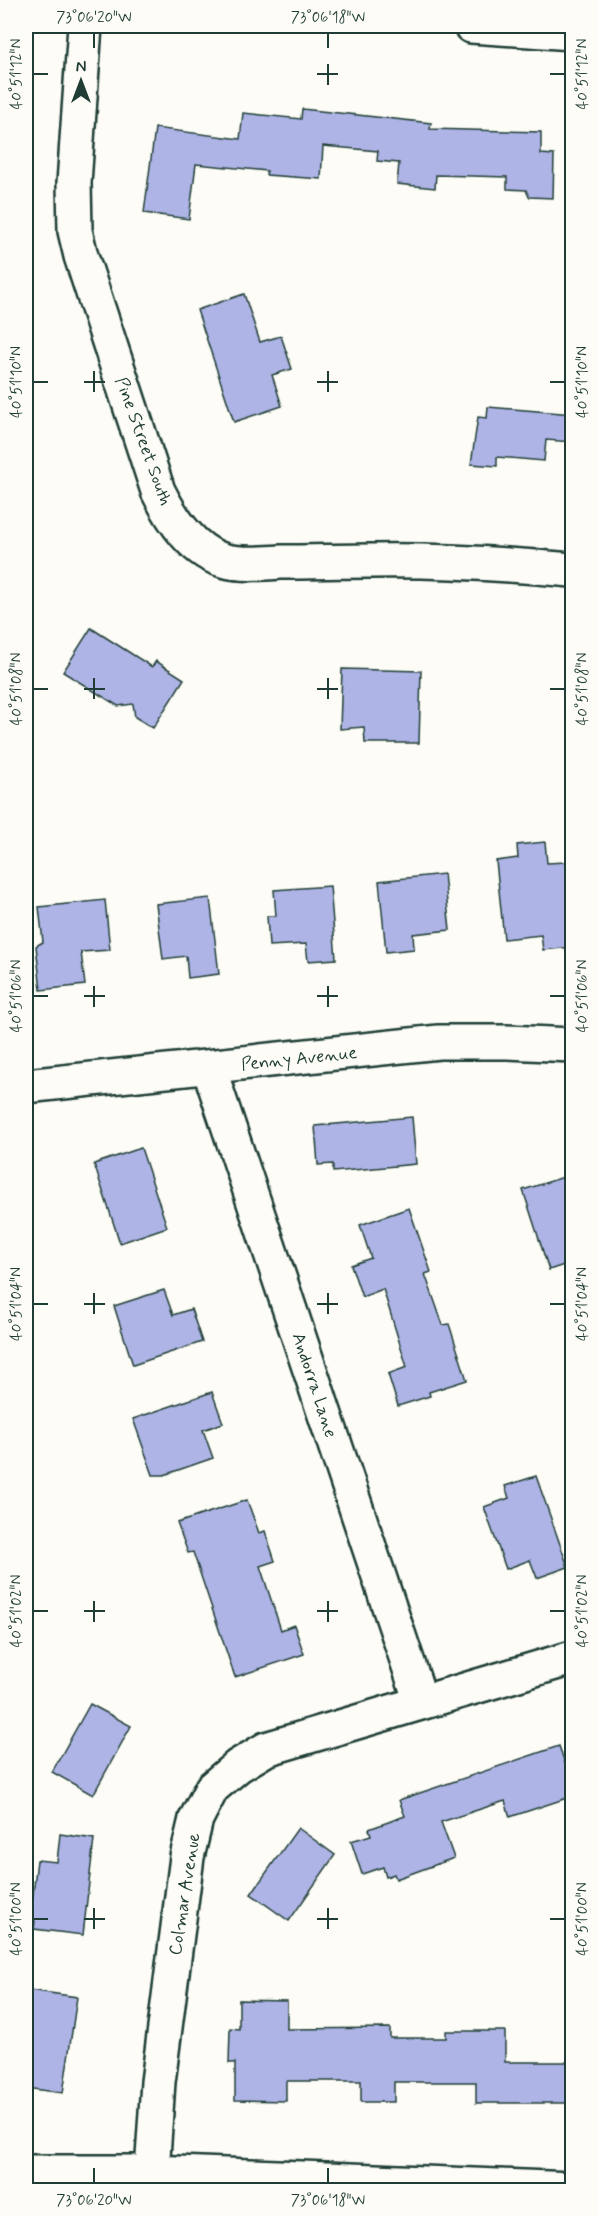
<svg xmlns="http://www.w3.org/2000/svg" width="598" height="2216" viewBox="0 0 598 2216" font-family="Mynerve,sans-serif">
	<rect width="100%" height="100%" fill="#fdfcf7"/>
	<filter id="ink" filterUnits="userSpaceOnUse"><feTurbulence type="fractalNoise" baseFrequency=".0167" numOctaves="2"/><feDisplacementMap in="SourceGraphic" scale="12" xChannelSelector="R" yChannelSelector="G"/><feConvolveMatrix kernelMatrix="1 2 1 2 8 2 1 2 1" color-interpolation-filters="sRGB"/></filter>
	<g filter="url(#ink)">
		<g fill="#aeb4e5" stroke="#1f3d34" stroke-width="1.5">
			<path d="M302,109L431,123L430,129L541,132V154L554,155L553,198L529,197L526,190L507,189V177L436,175L435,188L397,184L399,163L377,161L378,151L323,146L321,179L266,175L267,171L196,164L189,219L144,213L155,128L240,139L243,113L301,119Z"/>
			<path d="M244,294L260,342L281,336L292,369L272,375L282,406L234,422L197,310Z"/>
			<path d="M488,407L573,414V442L546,440L544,461L497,457V466L471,464L478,417L487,418Z"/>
			<path d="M91,628L152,667L156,661L184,679L153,728L135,717L133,704L118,706L63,672Z"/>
			<path d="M342,669L421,671L419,743H365L364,727L340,729Z"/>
			<path d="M545,842L547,863L566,862L573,925V947L543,950L541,935L504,939L496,861L518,858L517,845Z"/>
			<path d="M444,874L450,930L413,934L414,949L386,952L379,881Z"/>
			<path d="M330,886L336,959L308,961L306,944L269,946L267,916H276L274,890Z"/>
			<path d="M210,898L219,974L188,978L186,956L163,959L156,904Z"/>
			<path d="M105,900L110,950L81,952L85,985L41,990L36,946L43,942L39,907Z"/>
			<path d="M412,1117L416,1164L333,1172V1164L318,1165L315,1126Z"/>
			<path d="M141,1148L167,1227L120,1243L94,1164Z"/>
			<path d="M573,1174V1262L549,1270L523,1190Z"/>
			<path d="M409,1208L431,1272L425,1274L443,1325L449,1324L467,1380L429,1392L430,1396L398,1406L388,1374L407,1367L383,1289L362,1297L351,1265L371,1258L360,1225Z"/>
			<path d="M164,1290L173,1315L191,1309L202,1342L133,1365L114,1306Z"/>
			<path d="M212,1392L223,1423L203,1430L213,1458L164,1475H153L133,1419Z"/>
			<path d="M536,1476L568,1567L537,1578L530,1560L506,1569L484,1507L509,1498L505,1486Z"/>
			<path d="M247,1500L259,1533L265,1531L275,1561L260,1566L281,1630L294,1625L304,1654L235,1677L193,1552L188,1553L177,1523Z"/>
			<path d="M90,1704L131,1726L93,1795L52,1772Z"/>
			<path d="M559,1746L573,1786V1796L510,1817L505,1801L441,1822L454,1858L396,1879L394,1874L386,1877L383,1867L362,1874L351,1841L371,1835L369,1829L405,1816L399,1800Z"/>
			<path d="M298,1828L335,1855L289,1921L251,1894Z"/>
			<path d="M60,1834L94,1839L83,1935L34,1929L35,1921L30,1920L37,1860L57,1862Z"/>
			<path d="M29,1990L77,1997L63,2093L26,2088V2017Z"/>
			<path d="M239,2000L287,2001V2029L390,2028V2038H446V2031H505V2062H573V2103H476V2082H394V2102H361V2081H286V2101L235,2100V2063H229L230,2028L239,2029Z"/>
		</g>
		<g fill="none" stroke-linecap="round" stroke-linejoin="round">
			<g stroke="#1f3d34" stroke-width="38">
				<g id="minor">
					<path d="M85,26L74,183L75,231L81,256L158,491C172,519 193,553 226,561C243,565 263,563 281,562C311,562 342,561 372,561C439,560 506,564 572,570"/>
					<path d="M471,26L572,33"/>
					<path d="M209,1068L421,1702"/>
					<path d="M26,1086L439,1042H507L572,1045"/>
					<path d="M26,2172H152L572,2189"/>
					<path d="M152,2172L158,2082L187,1857L196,1819L212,1788L238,1766L266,1749L572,1658"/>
				</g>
			</g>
			<use href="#minor" stroke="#fdfcf7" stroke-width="33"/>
		</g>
	</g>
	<path fill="none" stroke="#1f3d34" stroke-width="2" d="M94,33V48M328,33V48M328,64V85M33,74H48M317,74H338M550,74H565M94,371V392M328,371V392M33,382H48M84,382H105M317,382H338M550,382H565M94,678V699M328,678V699M33,689H48M84,689H105M317,689H338M550,689H565M94,986V1007M328,986V1007M33,996H48M84,996H105M317,996H338M550,996H565M94,1293V1314M328,1293V1314M33,1304H48M84,1304H105M317,1304H338M550,1304H565M94,1601V1622M328,1601V1622M33,1611H48M84,1611H105M317,1611H338M550,1611H565M94,1908V1929M328,1908V1929M33,1919H48M84,1919H105M317,1919H338M550,1919H565M94,2168V2183M328,2168V2183"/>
	<g text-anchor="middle" stroke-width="4.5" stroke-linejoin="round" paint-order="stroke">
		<g font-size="18" fill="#1f3d34" stroke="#fdfcf7">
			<text transform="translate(144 441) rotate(70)" y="6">Pine Street South</text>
			<text transform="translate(299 1058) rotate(-6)" y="6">Penny Avenue</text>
			<text transform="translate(315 1385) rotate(72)" y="6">Andorra Lane</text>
			<text transform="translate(184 1894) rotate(-81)" y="6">Colmar Avenue</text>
		</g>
	</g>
	<rect width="598" height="2216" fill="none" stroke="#fdfcf7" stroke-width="66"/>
	<g transform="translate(81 81)" stroke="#fdfcf7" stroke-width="4.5" paint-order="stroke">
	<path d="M0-4.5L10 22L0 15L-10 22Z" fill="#1f3d34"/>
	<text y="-9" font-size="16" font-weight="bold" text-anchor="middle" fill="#1f3d34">N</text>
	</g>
	<rect x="33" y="33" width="532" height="2150" fill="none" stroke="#1f3d34" stroke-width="2"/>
	<g font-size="15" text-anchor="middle" fill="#1f3d34">
		<text x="94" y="22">73°06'20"W</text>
		<text x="328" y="22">73°06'18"W</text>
		<text transform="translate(16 74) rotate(-90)" y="5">40°51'12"N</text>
		<text transform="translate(582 74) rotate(-90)" y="5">40°51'12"N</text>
		<text transform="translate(16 382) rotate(-90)" y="5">40°51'10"N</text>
		<text transform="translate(582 382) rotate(-90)" y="5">40°51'10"N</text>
		<text transform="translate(16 689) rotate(-90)" y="5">40°51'08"N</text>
		<text transform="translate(582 689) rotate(-90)" y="5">40°51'08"N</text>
		<text transform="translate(16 996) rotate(-90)" y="5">40°51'06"N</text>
		<text transform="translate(582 996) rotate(-90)" y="5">40°51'06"N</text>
		<text transform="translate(16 1304) rotate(-90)" y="5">40°51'04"N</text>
		<text transform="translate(582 1304) rotate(-90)" y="5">40°51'04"N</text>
		<text transform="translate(16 1611) rotate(-90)" y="5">40°51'02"N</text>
		<text transform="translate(582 1611) rotate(-90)" y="5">40°51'02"N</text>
		<text transform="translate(16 1919) rotate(-90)" y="5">40°51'00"N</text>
		<text transform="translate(582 1919) rotate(-90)" y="5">40°51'00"N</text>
		<text x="94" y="2205">73°06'20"W</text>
		<text x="328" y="2205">73°06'18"W</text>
	</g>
</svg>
